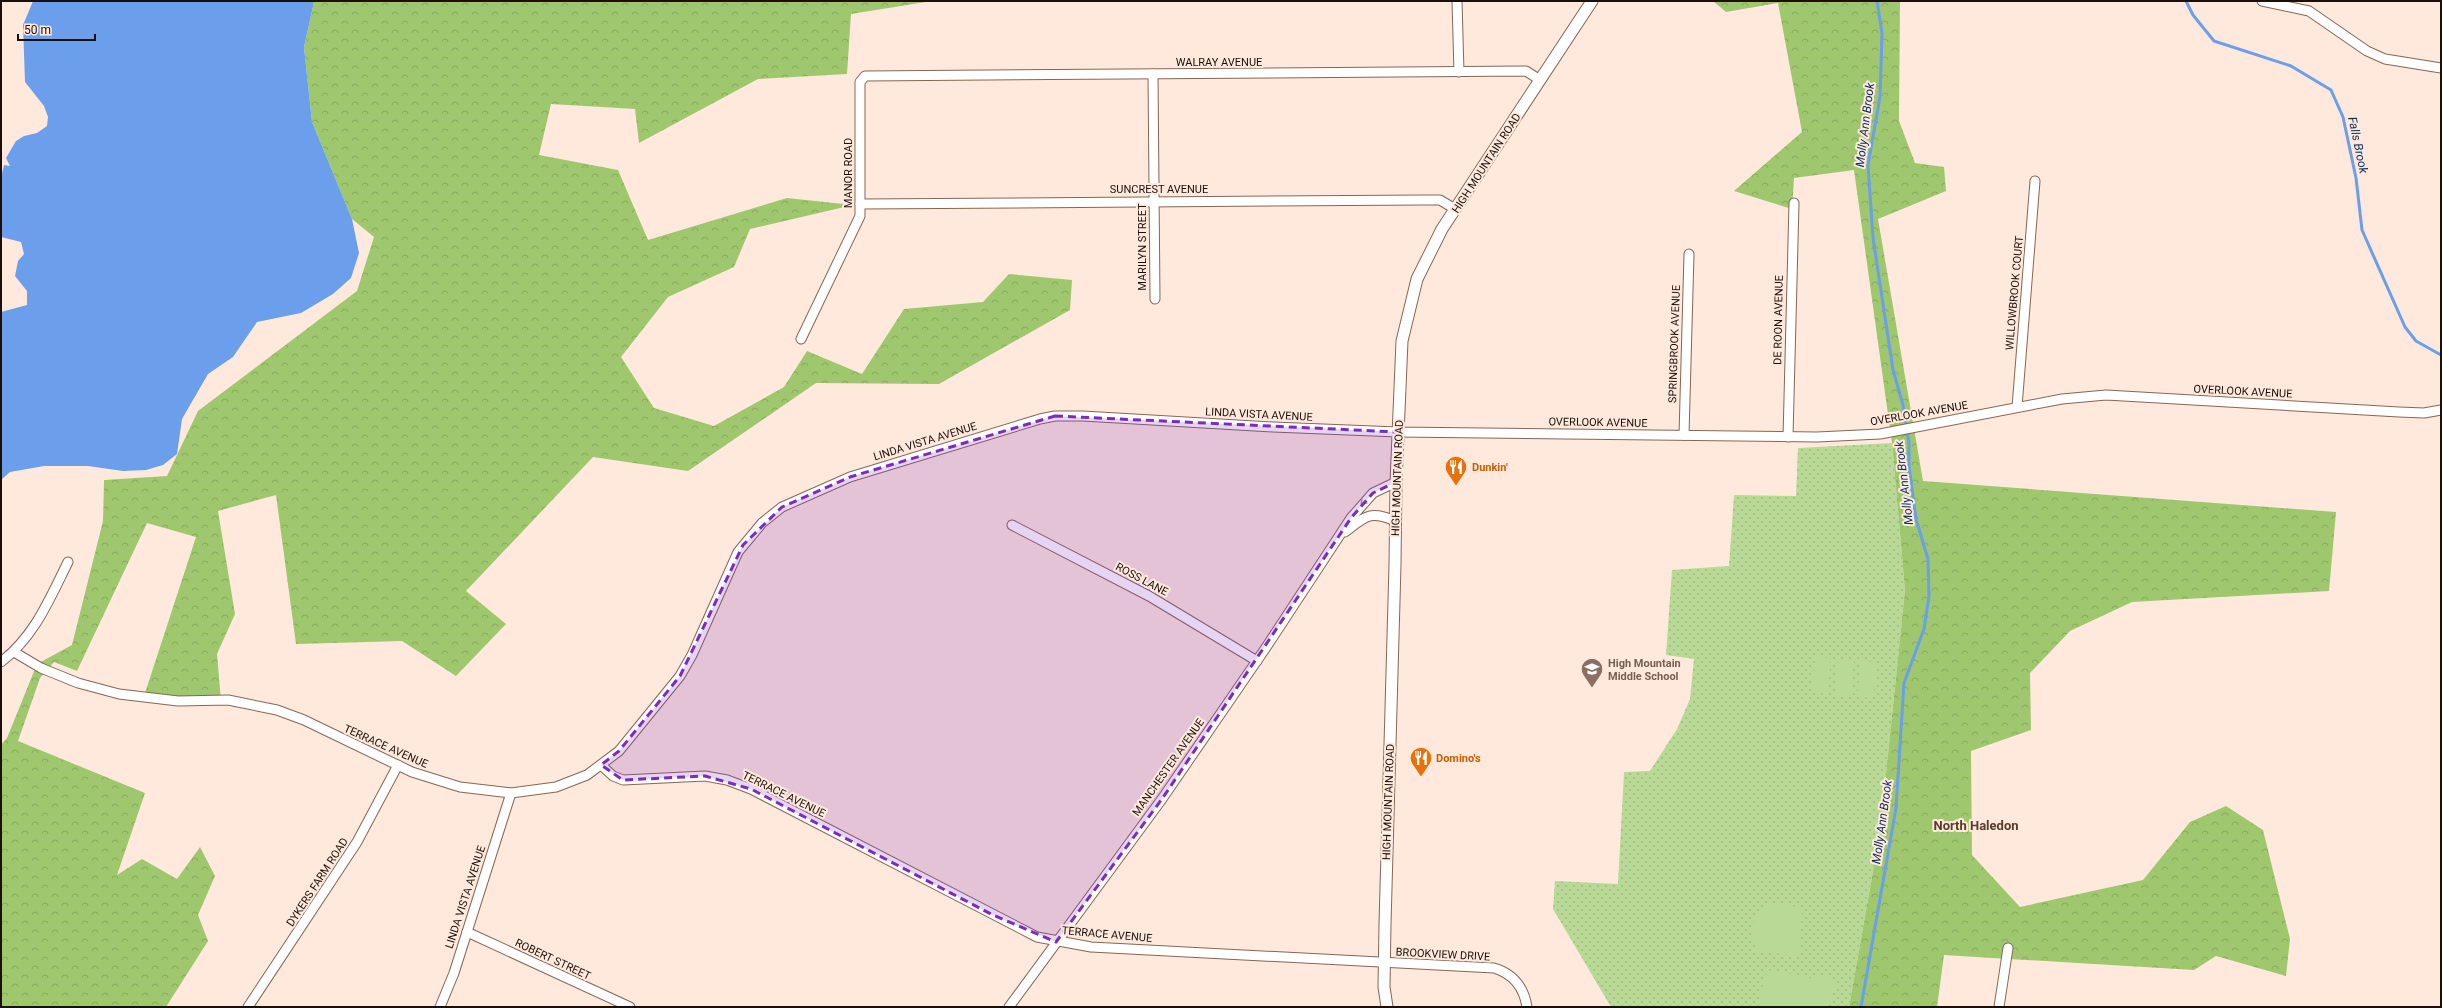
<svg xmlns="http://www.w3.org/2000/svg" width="2442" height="1008" viewBox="0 0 2442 1008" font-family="Roboto,sans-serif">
	<defs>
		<pattern id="green-dots" width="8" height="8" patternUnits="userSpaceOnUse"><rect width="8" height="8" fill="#b9d997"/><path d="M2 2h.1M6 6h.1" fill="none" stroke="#9eb981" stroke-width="1.8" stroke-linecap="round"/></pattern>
		<pattern id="forest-crowns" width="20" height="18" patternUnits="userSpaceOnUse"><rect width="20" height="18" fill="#9ec76e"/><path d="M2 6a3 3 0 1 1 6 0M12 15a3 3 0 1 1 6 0" fill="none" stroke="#88aa5e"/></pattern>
	</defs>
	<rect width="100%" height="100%" fill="#ffe9dd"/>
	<path fill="url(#green-dots)" d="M1892,443L1905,590L1880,832L1849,1007H1611L1553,909L1555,881L1618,884L1624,772L1650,771L1677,729L1690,699L1694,659L1666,655L1672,570L1729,566L1734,495L1796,496L1798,448Z"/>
	<g fill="url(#forest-crowns)">
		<path d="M932,1L851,14L847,74L758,79L639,143L635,109L551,104L539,155L618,170L648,240L787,198L853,205L750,229L734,267L668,297L621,357L654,408L714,426L784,387L807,351L862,374L904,309L983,302L1009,274L1072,280L1070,310L939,384L816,383L688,471L593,457L466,591L506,624L456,676L402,641L296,644L276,495L218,511L235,614L217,654L221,701L144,696L196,537L147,523L77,671L54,662L40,678L18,741L145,793L117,875L142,859L177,879L200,847L215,876L198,915L208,941L166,1007H1V745L7,738L37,664L72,645L103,521L104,480L167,476L198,411L357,291L374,237L352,219L312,122L304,47L314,2Z"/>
		<path d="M1713,1H1900L1899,121L1915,163L1944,167L1946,191L1878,219L1923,481L2336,512L2329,591L2132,602L2070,631L2030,673L2031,730L1971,751L1972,855L2020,907L2143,880L2190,822L2226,806L2263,830L2290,939L2286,976L2216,956L2194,970L1944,955L1937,1007H1849L1880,832L1905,590L1892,443L1854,170L1794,178L1792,209L1734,191L1802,132L1778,3L1726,12Z"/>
	</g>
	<g fill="#b9d997">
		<path d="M1815,657L1831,658L1828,694L1812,692Z"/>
		<path d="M1838,659L1854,661L1850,696L1835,695Z"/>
		<path d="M1861,661L1877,663L1873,698L1857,697Z"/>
		<path d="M1787,903L1802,910L1800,950L1795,955L1758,952C1747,932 1750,916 1771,904Z"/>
		<path d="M1767,970L1811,978L1831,976L1836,983L1828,1007H1760L1761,992Z"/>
	</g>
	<path fill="#6b9feb" d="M33,1H316L314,2L304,47L312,122L352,219L359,253L351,278L333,294L301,313L257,322L233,357L208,374L182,419L177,454L163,465L146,470L123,471L88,466H44L10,472L1,480V312L27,305V291L15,276L18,261L24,254L21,242L1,237V178L4,165L10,166L6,158L16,141L24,136L37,133L47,126L48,117L44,106L25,82L23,25Z"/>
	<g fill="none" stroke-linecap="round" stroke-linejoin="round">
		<g stroke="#6b9feb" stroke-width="3">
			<path d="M2186,1L2193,15L2214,41L2291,66L2331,90L2343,117L2356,178L2362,230L2405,327L2416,341L2441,355"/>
			<path d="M1861,1007L1896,808L1904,683L1924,629L1929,596L1928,559L1916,519L1909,467V443L1903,405L1893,370L1873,238L1868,165L1880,97L1882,33L1877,1"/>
		</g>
		<g stroke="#866655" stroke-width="11">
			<g id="minor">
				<path d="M1457,1L1459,72"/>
				<path d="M2262,1L2309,11L2367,51L2385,59L2441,68"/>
				<path d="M1153,74L1155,299"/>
				<path d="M860,204L1424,200H1440L1455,209"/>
				<path d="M801,339L860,216V82L865,76L1526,71L1540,80"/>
				<path d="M2017,407L2035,181"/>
				<path d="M1684,435L1689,254"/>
				<path d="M1788,437L1794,203"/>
				<path d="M1012,525L1149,596L1257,661"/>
				<path d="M1345,532C1366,516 1369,510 1396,521"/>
				<path d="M14,652L41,668L78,683L119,694L178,701L228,700L277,710L304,720L412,772L460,787L511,793L556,787L587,775L619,751L680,676L692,655L738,552L762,523L782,507L850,477L1040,419L1055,416H1083L1273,427L1398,432L1817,437L1880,434L2062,399L2106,395L2399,412L2424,413L2441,410"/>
				<path d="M1,662C35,636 50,598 68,562"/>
				<path d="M601,765L613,776L623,780L705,776L727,780L751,789L1037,937L1091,947L1494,968C1514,974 1524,988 1527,1007"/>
				<path d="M467,932L630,1007"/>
				<path d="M248,1007L357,842L398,765"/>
				<path d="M440,1007L454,973L511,793"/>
				<path d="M1009,1007L1162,799L1267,646L1351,518L1373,493L1396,482"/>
				<path d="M1999,1007L2008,948"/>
			</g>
		</g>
		<g stroke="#866655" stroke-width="13">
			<path id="tertiary" d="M1387,1007L1384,987L1385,924L1395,565L1396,482L1402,341L1417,279L1442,229L1592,1"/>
		</g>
		<use href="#minor" stroke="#fff" stroke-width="9"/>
		<use href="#tertiary" stroke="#fff" stroke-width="11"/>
	</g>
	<defs><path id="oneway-chevron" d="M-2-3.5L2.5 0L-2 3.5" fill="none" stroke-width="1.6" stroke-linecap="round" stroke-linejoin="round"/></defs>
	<use stroke="#a49f9d" href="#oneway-chevron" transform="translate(1363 502) rotate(134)"/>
	<path fill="#7b2cbf" fill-opacity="0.2" stroke="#7b2cbf" stroke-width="3" stroke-dasharray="8 5" stroke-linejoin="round" d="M1055,416L1398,432L1396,482L1373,493L1351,518L1162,799L1056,942L993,915L751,789L705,776L623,780L601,765L619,751L680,676L743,545L782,507L850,477Z"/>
	<defs>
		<g id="restaurant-pin" transform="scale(1.15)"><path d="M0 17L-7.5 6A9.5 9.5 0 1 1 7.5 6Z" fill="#e8710a" stroke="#ffe9dd"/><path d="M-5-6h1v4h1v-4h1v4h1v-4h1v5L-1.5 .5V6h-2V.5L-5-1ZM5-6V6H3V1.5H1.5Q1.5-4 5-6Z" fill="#fff"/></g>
		<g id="school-pin" transform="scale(1.15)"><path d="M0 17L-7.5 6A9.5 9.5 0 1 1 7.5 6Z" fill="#8d6e63" stroke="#ffe9dd"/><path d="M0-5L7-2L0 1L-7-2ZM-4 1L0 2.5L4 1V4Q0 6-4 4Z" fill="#fff"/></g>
	</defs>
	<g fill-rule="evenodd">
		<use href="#restaurant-pin" x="1456" y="467"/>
		<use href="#school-pin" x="1592" y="669"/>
		<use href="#restaurant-pin" x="1421" y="758"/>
	</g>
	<g text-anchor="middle" stroke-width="4" stroke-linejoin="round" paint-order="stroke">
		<g font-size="11" fill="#1b0f09" stroke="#ffe9dd">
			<text x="1219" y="66">WALRAY AVENUE</text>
			<text transform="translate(1486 163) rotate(-57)" y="4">HIGH MOUNTAIN ROAD</text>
			<text transform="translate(848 173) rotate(-90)" y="4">MANOR ROAD</text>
			<text x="1159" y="193">SUNCREST AVENUE</text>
			<text transform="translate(1142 247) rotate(-90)" y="4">MARILYN STREET</text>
			<text transform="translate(2014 293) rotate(-85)" y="4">WILLOWBROOK COURT</text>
			<text transform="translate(1778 320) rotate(-89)" y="4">DE ROON AVENUE</text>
			<text transform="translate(1674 344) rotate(-88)" y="4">SPRINGBROOK AVENUE</text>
			<text transform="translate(2243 391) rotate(3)" y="4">OVERLOOK AVENUE</text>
			<text transform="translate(1919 413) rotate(-10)" y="4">OVERLOOK AVENUE</text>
			<text transform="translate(1259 414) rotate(3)" y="4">LINDA VISTA AVENUE</text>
			<text transform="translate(1598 422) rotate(1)" y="4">OVERLOOK AVENUE</text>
			<text transform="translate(925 441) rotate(-17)" y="4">LINDA VISTA AVENUE</text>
			<text transform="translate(1397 478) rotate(-88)" y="4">HIGH MOUNTAIN ROAD</text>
			<text transform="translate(1142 579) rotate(28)" y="4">ROSS LANE</text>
			<text transform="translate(386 746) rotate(24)" y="4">TERRACE AVENUE</text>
			<text transform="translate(1168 767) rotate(-55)" y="4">MANCHESTER AVENUE</text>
			<text transform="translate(784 794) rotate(26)" y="4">TERRACE AVENUE</text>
			<text transform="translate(1388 802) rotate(-88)" y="4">HIGH MOUNTAIN ROAD</text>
			<text transform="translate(317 882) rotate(-57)" y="4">DYKERS FARM ROAD</text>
			<text transform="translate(465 897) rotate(-72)" y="4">LINDA VISTA AVENUE</text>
			<text transform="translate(1107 934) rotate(5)" y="4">TERRACE AVENUE</text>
			<text transform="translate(1443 954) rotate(3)" y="4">BROOKVIEW DRIVE</text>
			<text transform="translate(553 959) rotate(25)" y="4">ROBERT STREET</text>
		</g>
		<g font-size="11" font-weight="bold" fill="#c56008" stroke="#ffe9dd" text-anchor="start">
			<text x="1472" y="471">Dunkin'</text>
			<text x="1436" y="762">Domino's</text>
		</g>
		<g font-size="11" font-weight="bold" fill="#785e54" stroke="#ffe9dd" text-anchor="start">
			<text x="1608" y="667">High Mountain<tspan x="1608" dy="13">Middle School</tspan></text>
		</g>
		<g font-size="12" font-style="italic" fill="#0e3060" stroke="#ffe9dd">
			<text transform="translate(1865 125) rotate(-83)" y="4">Molly Ann Brook</text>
			<text transform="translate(2358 145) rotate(78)" y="4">Falls Brook</text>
			<text transform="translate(1904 483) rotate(-97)" y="4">Molly Ann Brook</text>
			<text transform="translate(1882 822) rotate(-82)" y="4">Molly Ann Brook</text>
		</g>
		<g font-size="13" font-weight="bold" fill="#593c2b" stroke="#ffe9dd">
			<text x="1976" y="830">North Haledon</text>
		</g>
	</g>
	<rect width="2442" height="1008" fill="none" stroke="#1b0f09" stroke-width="4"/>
	<path d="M18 34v6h77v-6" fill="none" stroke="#1b0f09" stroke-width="2"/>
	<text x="24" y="34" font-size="12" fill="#1b0f09" stroke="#ffe9dd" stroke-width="3" paint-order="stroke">50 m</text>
</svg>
